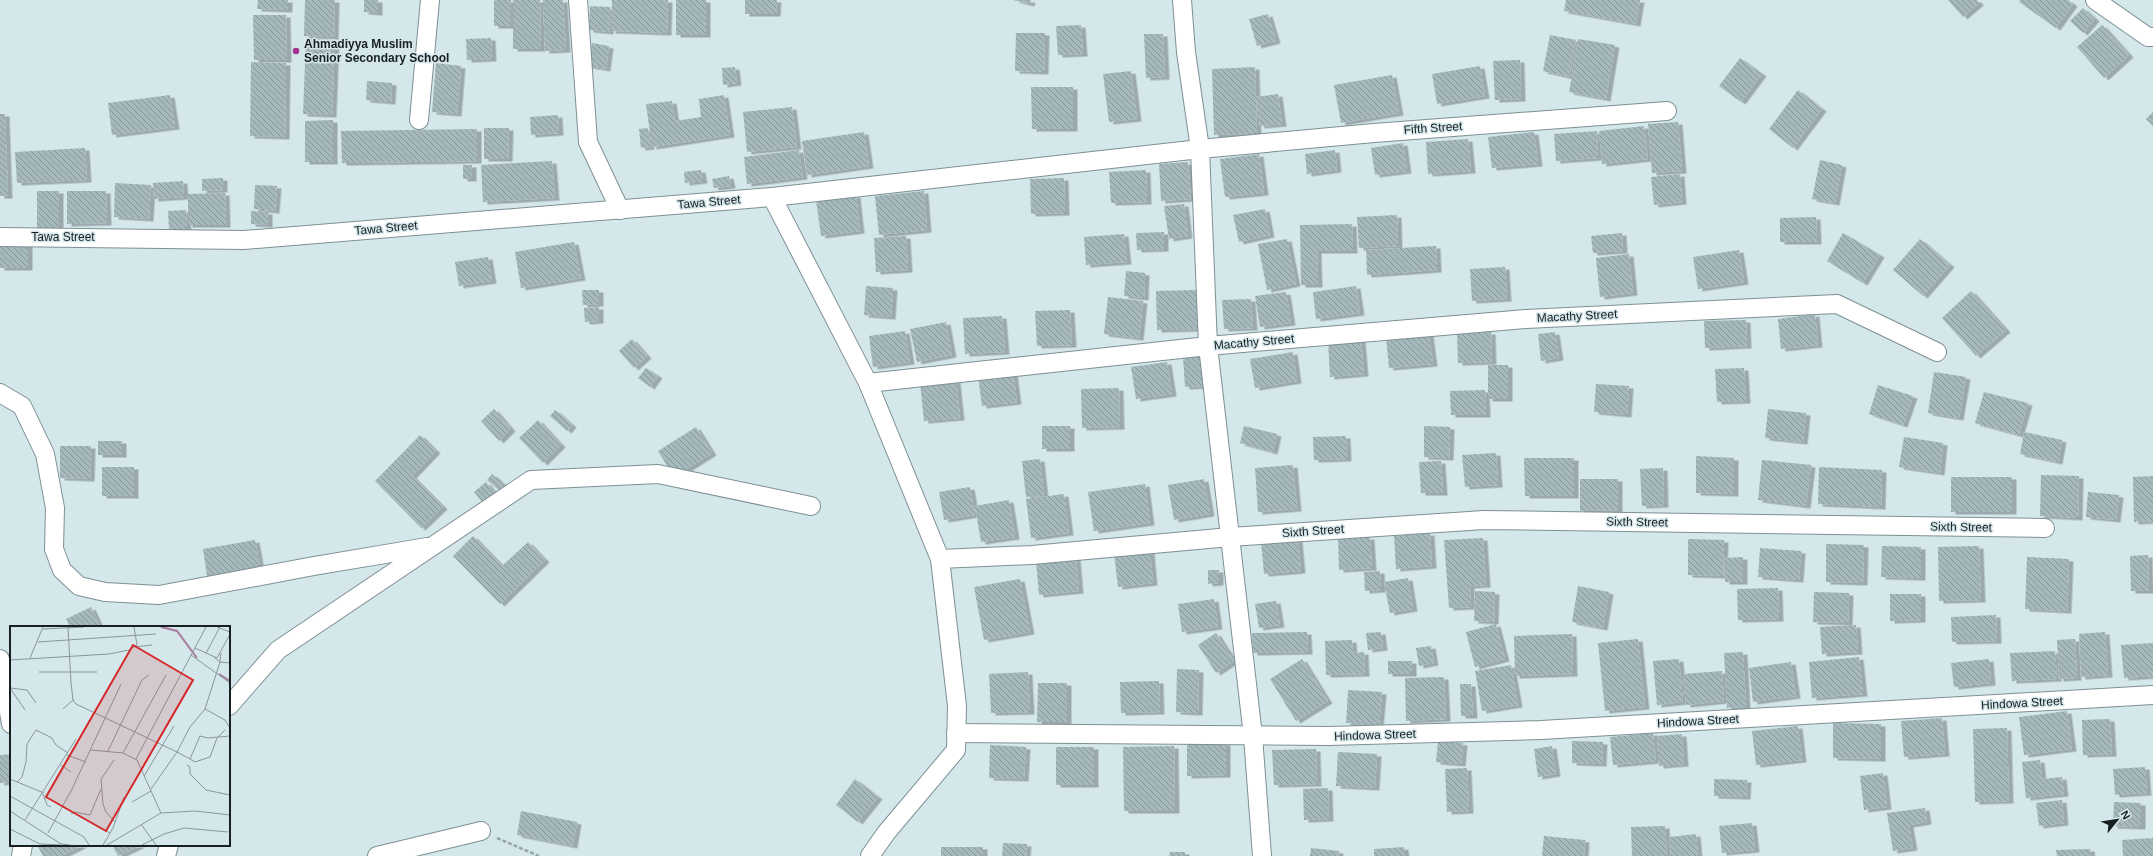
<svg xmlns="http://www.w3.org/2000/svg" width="2153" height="856" viewBox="0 0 2153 856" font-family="Arial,sans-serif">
	<defs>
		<pattern id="building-back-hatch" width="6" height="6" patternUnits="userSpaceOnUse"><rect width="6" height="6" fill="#a6b9bd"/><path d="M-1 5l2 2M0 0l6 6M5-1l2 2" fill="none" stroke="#869699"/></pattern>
		<filter id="shadow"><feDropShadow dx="4.5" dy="2.5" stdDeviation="0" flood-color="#0004"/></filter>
	</defs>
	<rect width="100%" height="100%" fill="#d4e7eb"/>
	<g fill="url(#building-back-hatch)" filter="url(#shadow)">
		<path d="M258,0H288V10L257,9Z"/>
		<path d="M305,0H335L334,37L304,36Z"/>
		<path d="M364,0H378V13L364,12Z"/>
		<rect x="494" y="0" width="17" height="26"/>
		<path d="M513,0H540L541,49H513Z"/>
		<path d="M543,0H563L566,50L545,51Z"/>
		<path d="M612,0H668L667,33L611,31Z"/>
		<rect x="676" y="0" width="30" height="35"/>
		<path d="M745,0H777L776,14H745Z"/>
		<path d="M1013,0H1031L1030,4Z"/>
		<path d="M1566,0H1640L1636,24L1564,11Z"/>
		<path d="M1948,0H1977L1979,3L1963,17Z"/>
		<path d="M2020,0H2068L2073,4L2056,28L2019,2Z"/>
		<path d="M590,6L610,7L609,32L589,30Z"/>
		<path d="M2083,8L2095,19L2083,33L2070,21Z"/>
		<path d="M1268,14L1276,41L1257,46L1249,19Z"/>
		<path d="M253,15H286L287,60H254Z"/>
		<path d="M1081,25L1083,54L1058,55L1056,26Z"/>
		<path d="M2102,25L2129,55L2104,78L2077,47Z"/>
		<path d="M1016,33H1045L1044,72L1015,71Z"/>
		<path d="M1144,34H1163L1165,77L1146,78Z"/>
		<path d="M1550,35L1576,40L1569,77L1543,71Z"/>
		<path d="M491,38L492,59L467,60L466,39Z"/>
		<path d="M306,39L335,40L332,115L303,114Z"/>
		<path d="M1578,39L1615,45L1606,99L1569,92Z"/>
		<path d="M592,43L609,46L606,69L588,66Z"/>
		<path d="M1740,58L1762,74L1741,102L1719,86Z"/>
		<path d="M1520,60L1521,99L1495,100L1493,61Z"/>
		<path d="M251,62L286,63L285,137L250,136Z"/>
		<path d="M436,63L461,66L457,114L432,112Z"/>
		<path d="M1480,66L1485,96L1437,104L1432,74Z"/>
		<path d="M735,67L737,83L723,85L722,68Z"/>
		<path d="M1255,67L1257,134L1214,135L1212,69Z"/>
		<path d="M1131,71L1137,119L1109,122L1103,74Z"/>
		<path d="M1392,75L1399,113L1341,123L1334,85Z"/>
		<path d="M367,81L392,83L391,102L366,100Z"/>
		<path d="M1031,87H1073V129H1032Z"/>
		<path d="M1798,90L1822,109L1793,148L1769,129Z"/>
		<path d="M1278,94L1282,124L1260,126L1256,97Z"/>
		<path d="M170,95L175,127L112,135L108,103Z"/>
		<path d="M724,95L730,135L652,147L646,104L672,101L675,121L701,117L699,99Z"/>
		<path d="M792,107L797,147L747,152L743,112Z"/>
		<path d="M2153,112V126L2146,119Z"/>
		<path d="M0,114H5L8,196H0Z"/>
		<path d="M558,115L559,133L531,135L530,117Z"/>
		<path d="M333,120V162H305V121Z"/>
		<path d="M1678,122L1682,171L1652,173L1648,124Z"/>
		<path d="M1644,126L1648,159L1602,164L1599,131Z"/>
		<path d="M484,128H509L508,159H484Z"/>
		<path d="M648,128L650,147L641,148L639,129Z"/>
		<path d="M477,129V161L342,163L341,131Z"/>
		<path d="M1597,131L1598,158L1556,161L1554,134Z"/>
		<path d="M864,132L869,166L807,175L802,141Z"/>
		<path d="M1534,132L1538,164L1492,168L1488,137Z"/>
		<path d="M1468,139L1471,171L1428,174L1426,142Z"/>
		<path d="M1403,143L1407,171L1375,175L1371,148Z"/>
		<path d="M85,148L87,180L17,183L15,152Z"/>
		<path d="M799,150L803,177L747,184L744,157Z"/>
		<path d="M1335,150L1337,170L1307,174L1305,154Z"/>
		<path d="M1259,154L1264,193L1225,197L1220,159Z"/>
		<path d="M1820,160L1842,165L1835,203L1812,199Z"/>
		<path d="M552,161L555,198L483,202L481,165Z"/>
		<path d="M1188,162L1191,199L1161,201L1159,164Z"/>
		<rect x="463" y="165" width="9" height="14"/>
		<path d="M701,170L703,181L685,183L684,172Z"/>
		<path d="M1146,170L1147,202L1111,203L1109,172Z"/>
		<path d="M1680,174L1682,202L1654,205L1651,177Z"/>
		<path d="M729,176L731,186L714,188L712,179Z"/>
		<path d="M223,178V190L202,191V179Z"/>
		<path d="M1064,178L1065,213L1031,214L1030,179Z"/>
		<path d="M183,181L184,197L154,199L153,183Z"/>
		<path d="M115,183L151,185L149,219L114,217Z"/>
		<path d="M255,185L277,186L275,211L254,209Z"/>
		<rect x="37" y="191" width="22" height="37"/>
		<path d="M67,191H106L107,223L67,224Z"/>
		<path d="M924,191L927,230L879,235L875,196Z"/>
		<path d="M225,193L226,225H188V194Z"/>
		<path d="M856,195L860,231L821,236L816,200Z"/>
		<path d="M1184,204L1188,236L1169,239L1164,206Z"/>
		<path d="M1265,209L1270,235L1239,242L1233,215Z"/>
		<path d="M186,210L187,229H169L168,211Z"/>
		<path d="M251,211L268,212V225L251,224Z"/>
		<path d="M1397,215L1398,246L1359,248L1357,217Z"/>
		<path d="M1816,217L1817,242H1780V218Z"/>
		<path d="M1352,224L1353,251H1317L1318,285H1301L1300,225Z"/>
		<path d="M1164,232V249L1137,250L1136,233Z"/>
		<path d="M1622,233L1623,251L1593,253L1591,236Z"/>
		<path d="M1843,233L1880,255L1863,283L1827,261Z"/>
		<path d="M1124,234L1127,262L1086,265L1084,237Z"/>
		<path d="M906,236L908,270L876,272L874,238Z"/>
		<path d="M1287,239L1296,284L1267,290L1258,244Z"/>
		<path d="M1920,239L1950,265L1923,296L1893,270Z"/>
		<path d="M574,242L581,278L521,288L515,252Z"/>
		<path d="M28,243V268H0V244Z"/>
		<path d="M1436,246L1437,270L1367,275L1366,250Z"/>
		<path d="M1739,250L1744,282L1698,289L1693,257Z"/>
		<path d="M1629,254L1633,293L1600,297L1596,258Z"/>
		<path d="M488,257L492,281L459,286L455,262Z"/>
		<path d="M1505,267L1507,299L1472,301L1470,269Z"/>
		<path d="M1126,271L1145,273L1144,298L1124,296Z"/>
		<path d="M866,286L893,288L891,317L864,315Z"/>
		<path d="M1356,286L1360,313L1316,319L1313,292Z"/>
		<path d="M582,290H599V304L583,305Z"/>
		<path d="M1197,290L1198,329L1157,330L1156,291Z"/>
		<path d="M1971,291L2006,330L1976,356L1942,318Z"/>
		<path d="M1286,292L1291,323L1260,327L1255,296Z"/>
		<path d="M1108,297L1143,301L1139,338L1104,334Z"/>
		<path d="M1251,299L1253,328L1224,329L1222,300Z"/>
		<path d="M599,307V321L585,322L584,308Z"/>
		<path d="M1070,310L1072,345L1037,346L1035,311Z"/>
		<path d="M1815,314L1818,345L1781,349L1778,319Z"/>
		<path d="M1002,316L1005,352L965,354L963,318Z"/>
		<path d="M1746,320L1747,346L1705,348L1704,321Z"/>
		<path d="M946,322L952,355L917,362L910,329Z"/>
		<path d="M905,331L910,362L873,367L869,336Z"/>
		<path d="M1491,332L1492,362L1458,363L1457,333Z"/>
		<path d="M1555,332L1559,358L1541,361L1538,334Z"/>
		<path d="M1429,333L1433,364L1389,368L1386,337Z"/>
		<path d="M632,339L647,356L634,368L619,351Z"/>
		<path d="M1361,339L1364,374L1330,377L1328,342Z"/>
		<path d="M1293,352L1297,381L1255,388L1250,359Z"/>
		<path d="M1205,355L1207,386L1185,387L1183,357Z"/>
		<path d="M1167,362L1172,394L1136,399L1131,367Z"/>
		<rect x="1488" y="365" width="20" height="34"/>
		<path d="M646,368L658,376L650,387L638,378Z"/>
		<path d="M1744,368L1746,401L1717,402L1715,369Z"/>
		<path d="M1013,372L1017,402L982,406L978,376Z"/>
		<path d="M1934,372L1966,377L1959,418L1928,413Z"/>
		<path d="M956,380L960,418L924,421L920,383Z"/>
		<path d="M1596,384L1629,386L1627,415L1594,412Z"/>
		<path d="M1878,385L1913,396L1903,425L1869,414Z"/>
		<path d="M1119,388L1120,427L1082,428L1081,389Z"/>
		<path d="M1485,390L1486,415H1451L1450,391Z"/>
		<path d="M1984,392L2028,403L2019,435L1975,423Z"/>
		<path d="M494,409L511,429L499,441L481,421Z"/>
		<path d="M1768,409L1806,413L1803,442L1765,438Z"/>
		<path d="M555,410L572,425L567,431L550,416Z"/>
		<path d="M538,420L561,445L543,463L519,438Z"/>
		<rect x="1042" y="426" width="28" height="23"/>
		<path d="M1244,426L1277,434L1273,452L1240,443Z"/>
		<path d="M1424,426L1450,427L1449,458L1424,457Z"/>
		<path d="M696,427L712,453L674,477L658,451Z"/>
		<path d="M2024,432L2062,440L2058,462L2020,454Z"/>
		<path d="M420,435L436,451L412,476L443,507L421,528L375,481Z"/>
		<path d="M1346,436L1347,459L1314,460L1313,437Z"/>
		<path d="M1904,437L1943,443L1940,473L1899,467Z"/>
		<rect x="98" y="441" width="24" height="14"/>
		<path d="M60,446H91L90,479L60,478Z"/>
		<path d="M1496,453L1498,485L1465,487L1462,455Z"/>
		<path d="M1696,456L1734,458V494L1696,493Z"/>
		<path d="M1524,458H1574V496H1525Z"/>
		<path d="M1040,459L1044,496L1026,497L1022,461Z"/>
		<path d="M1762,460L1811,465L1806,506L1758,500Z"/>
		<path d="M1441,461L1443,493H1421L1419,462Z"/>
		<path d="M1293,465L1297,509L1258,512L1255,468Z"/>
		<rect x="102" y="467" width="32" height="29"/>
		<path d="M1819,467L1882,470L1881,507L1818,504Z"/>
		<path d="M1663,468L1664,505L1642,506L1640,469Z"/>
		<path d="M492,474L507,487L502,493L487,480Z"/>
		<path d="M2041,475L2079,476L2078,518L2040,516Z"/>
		<path d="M2153,476V521L2134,522L2133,477Z"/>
		<rect x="1951" y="477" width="61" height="35"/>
		<path d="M1204,479L1210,514L1174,520L1168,485Z"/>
		<path d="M1580,479H1618V510L1580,511Z"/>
		<path d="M486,482L499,499L487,508L474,492Z"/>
		<path d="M1145,484L1150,523L1094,531L1088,492Z"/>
		<path d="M970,487L975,515L944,520L939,492Z"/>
		<path d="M2088,492L2119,495L2116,520L2086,517Z"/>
		<path d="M1064,494L1069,533L1031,538L1026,499Z"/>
		<path d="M1009,500L1015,537L981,542L975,506Z"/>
		<path d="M1430,533L1432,566L1396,569L1394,536Z"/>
		<path d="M473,536L502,566L528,542L545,560L500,604L453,556Z"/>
		<path d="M1370,537L1372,568L1339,570L1338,538Z"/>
		<path d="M1483,538L1486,585L1470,586L1471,607L1449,608L1444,540Z"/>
		<path d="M1298,539L1301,571L1264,574L1261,542Z"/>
		<path d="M1688,539L1724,540L1723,576L1688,575Z"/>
		<path d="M255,540L260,567L207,576L203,549Z"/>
		<path d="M1826,544L1864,545L1863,583L1826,582Z"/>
		<path d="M1882,546L1921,547V578L1881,577Z"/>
		<path d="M1979,546L1981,600L1939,601L1938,547Z"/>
		<path d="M1760,548L1801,551L1799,580L1758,577Z"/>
		<path d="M1150,550L1153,583L1118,587L1114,553Z"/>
		<path d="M2148,555L2149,591H2131L2130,556Z"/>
		<path d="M1076,557L1079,591L1039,595L1036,561Z"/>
		<path d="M1743,557V582H1725L1724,558Z"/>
		<path d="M2027,557L2069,559L2067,611L2025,609Z"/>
		<path d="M1208,570H1219V583L1208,584Z"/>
		<path d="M1380,571L1381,590L1365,591L1364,572Z"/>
		<path d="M1408,578L1413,609L1390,613L1384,582Z"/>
		<path d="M1020,579L1030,632L984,640L974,587Z"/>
		<path d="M1578,586L1609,592L1603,628L1572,622Z"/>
		<path d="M1778,588L1779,619L1738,620L1737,589Z"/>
		<path d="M1475,591L1495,592L1494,622L1474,621Z"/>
		<path d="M1814,592L1849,593L1848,623L1813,622Z"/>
		<path d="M1890,594H1921V620L1890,621Z"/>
		<path d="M1214,599L1218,627L1182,632L1178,604Z"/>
		<path d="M1276,601L1280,625L1259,628L1255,604Z"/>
		<path d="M91,607L100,627H70L66,619Z"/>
		<path d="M1996,615L1997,641L1952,642L1951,617Z"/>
		<path d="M1496,624L1505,659L1475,667L1466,632Z"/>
		<path d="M1856,625L1858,652L1822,654L1820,627Z"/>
		<path d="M1307,632L1308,652L1253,653L1252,633Z"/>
		<path d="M1381,632L1383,648L1368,650L1366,633Z"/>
		<path d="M2105,632L2108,675L2081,677L2079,634Z"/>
		<path d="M1216,633L1234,661L1216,673L1198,645Z"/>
		<path d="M1572,634L1573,674L1515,676L1514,636Z"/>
		<path d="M1638,639L1645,707L1605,711L1598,643Z"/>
		<path d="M2075,639L2077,678L2059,679L2057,640Z"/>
		<path d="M1352,640L1353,653L1364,652L1365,674L1326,675L1325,641Z"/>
		<path d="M2153,643V676L2124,678L2121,645Z"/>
		<path d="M1431,646L1434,663L1419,666L1416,648Z"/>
		<path d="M2055,651L2057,679L2012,681L2010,653Z"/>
		<path d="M1743,652L1746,707L1727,708L1724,653Z"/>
		<path d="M1859,657L1863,694L1812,698L1809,662Z"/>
		<path d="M1302,659L1328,701L1296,721L1270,679Z"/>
		<path d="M1679,659L1683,702L1657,705L1653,661Z"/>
		<path d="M1989,659L1991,683L1954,687L1951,663Z"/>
		<rect x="1388" y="661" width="24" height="13"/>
		<path d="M1791,662L1796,696L1753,702L1749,668Z"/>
		<path d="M1511,665L1518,705L1482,711L1475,671Z"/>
		<path d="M1177,669L1199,670L1198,713L1176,712Z"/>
		<path d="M1722,671L1724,701L1686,705L1683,674Z"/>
		<path d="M1028,672L1030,712L991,713L989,674Z"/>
		<path d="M1444,677L1446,719L1406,721L1405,678Z"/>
		<path d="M1159,681L1160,712L1121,713L1120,682Z"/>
		<path d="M1038,683H1067V722H1037Z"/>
		<path d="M1460,684H1471L1473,716H1461Z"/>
		<path d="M1348,690L1382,692L1379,726L1346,723Z"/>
		<path d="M2067,711L2072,749L2024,755L2019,717Z"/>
		<path d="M1942,718L1945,754L1904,757L1901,721Z"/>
		<path d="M2110,719L2112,754L2083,755L2082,720Z"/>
		<path d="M1833,723L1881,724V759L1833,758Z"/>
		<path d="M1798,726L1802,760L1756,765L1752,731Z"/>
		<path d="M2007,728L2009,801L1975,802L1973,729Z"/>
		<path d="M1653,733L1656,761L1613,765L1610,737Z"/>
		<path d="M1682,734L1684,764L1659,766L1657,736Z"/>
		<path d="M1438,741L1463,743L1461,764L1436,762Z"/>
		<path d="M1572,741L1603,742L1602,764L1572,763Z"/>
		<path d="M1187,743H1226V775L1187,776Z"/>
		<path d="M990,745L1026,747L1024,779L989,778Z"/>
		<path d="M1174,746L1175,811H1124L1123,747Z"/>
		<path d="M1552,746L1556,774L1538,777L1534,749Z"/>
		<rect x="1056" y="747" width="38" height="38"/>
		<path d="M1316,749L1317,784L1274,785L1272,750Z"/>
		<path d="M1338,752L1377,754L1375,788L1336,786Z"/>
		<path d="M11,754V782L0,783V755Z"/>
		<path d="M2040,760L2042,779L2062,777L2064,794L2026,798L2022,762Z"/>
		<path d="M2145,767L2147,793L2115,795L2113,769Z"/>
		<path d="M1467,768L1469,811L1447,812L1445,769Z"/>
		<path d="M1883,773L1887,807L1864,810L1860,776Z"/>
		<path d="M855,779L878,797L858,822L836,805Z"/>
		<path d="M1714,779L1747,780L1746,797L1714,796Z"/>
		<path d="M1328,788L1329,819L1304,820L1303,789Z"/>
		<path d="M2062,800L2064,823L2039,826L2036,803Z"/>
		<path d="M2114,802L2141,803V827L2113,826Z"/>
		<path d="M1925,808L1927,822L1909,825L1913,848L1893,851L1887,813Z"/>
		<path d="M521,811L577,822L573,846L517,835Z"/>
		<path d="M1752,823L1755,850L1722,853L1719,826Z"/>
		<path d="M1665,826L1667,856H1632L1631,827Z"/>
		<path d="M1696,834L1698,856H1671L1669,837Z"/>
		<path d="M1544,836L1585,840L1584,856H1542Z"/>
		<path d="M2153,838V856H2123L2122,840Z"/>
		<path d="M1003,843L1027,844L1026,856H1002Z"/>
		<path d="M37,845H83L61,856H43Z"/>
		<path d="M112,845H141L118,856Z"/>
		<rect x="941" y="847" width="42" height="9"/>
		<path d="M1404,847L1405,856H1374V849Z"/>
		<path d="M1311,848L1339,851L1338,856H1310Z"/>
		<path d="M2090,849L2091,856H2057L2056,850Z"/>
		<path d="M1170,852H1185V856H1169Z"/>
	</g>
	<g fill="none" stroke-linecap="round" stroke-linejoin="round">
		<g stroke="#7e9094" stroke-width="20">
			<g id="minor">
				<path d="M578,0L588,142L620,210"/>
				<path d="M1182,0L1186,52L1200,149L1208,346L1253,736L1262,856"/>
				<path d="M2095,0L2148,37H2153"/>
				<path d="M419,120L430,0"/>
				<path d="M772,197L868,383L940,559L957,706L956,750L886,833L870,856"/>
				<path d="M0,237L244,240L772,197L1200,149L1374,133L1667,111"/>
				<path d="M868,383L1208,346L1526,319L1837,304L1937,352"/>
				<path d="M0,393L22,406L45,454L55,508L54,549L62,570L79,586L105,592L159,595L314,566L427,547"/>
				<path d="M940,559L1032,555L1230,537L1484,520L2045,528"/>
				<path d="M0,659L11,724"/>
				<path d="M229,706L278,650L531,480L658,474L811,506"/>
				<path d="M956,733L1329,736L1541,730L2153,695"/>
				<path d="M21,856L23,845"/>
				<path d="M166,856L169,845"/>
				<path d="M377,856L481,831"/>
			</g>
		</g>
		<path stroke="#95a4a7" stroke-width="2.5" stroke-dasharray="4 2" stroke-linecap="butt" d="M497,838L539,856"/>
		<use href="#minor" stroke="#fff" stroke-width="18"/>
	</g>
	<circle fill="#a23391" stroke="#d4e7eb" stroke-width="1.5" cx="296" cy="51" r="4"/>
	<g text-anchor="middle" stroke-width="3" stroke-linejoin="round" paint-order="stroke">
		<g font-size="12" font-weight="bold" fill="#181f21" stroke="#d4e7eb" text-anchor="start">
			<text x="304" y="48">Ahmadiyya Muslim<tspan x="304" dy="14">Senior Secondary School</tspan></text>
		</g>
		<g font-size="12" fill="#181f21" stroke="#d4e7eb">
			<text transform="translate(1433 128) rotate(-4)" y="4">Fifth Street</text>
			<text transform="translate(709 202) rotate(-5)" y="4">Tawa Street</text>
			<text transform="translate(386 228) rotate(-5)" y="4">Tawa Street</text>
			<text x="63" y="241">Tawa Street</text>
			<text transform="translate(1577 316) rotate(-3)" y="4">Macathy Street</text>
			<text transform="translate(1254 342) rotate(-5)" y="4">Macathy Street</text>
			<text transform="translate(1637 522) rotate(1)" y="4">Sixth Street</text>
			<text transform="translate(1961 527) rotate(1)" y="4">Sixth Street</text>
			<text transform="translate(1313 531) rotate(-4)" y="4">Sixth Street</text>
			<text transform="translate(2022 703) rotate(-3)" y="4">Hindowa Street</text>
			<text transform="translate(1698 721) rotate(-3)" y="4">Hindowa Street</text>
			<text transform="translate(1375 735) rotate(-2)" y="4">Hindowa Street</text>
		</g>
	</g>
	<g transform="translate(10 626)">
		<rect width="220" height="220" fill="#d4e7eb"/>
		<path fill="none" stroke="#a97b9f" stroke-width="2" d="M151,1L167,5L187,32M209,48L220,55"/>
		<path fill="none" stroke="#89979a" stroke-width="1" d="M58,1L61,57L63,74L66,78L167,126L141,163M207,1L220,6M33,3L74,1M28,16L146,8M125,21L142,19M185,22L207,32L220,8M196,27L210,1M211,27L210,36L220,37M181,29L220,57M20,32L33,1M0,34L99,28L119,24L127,19L124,1M29,46H87M0,62L17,64L26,77M0,62L15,84M53,83L63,74M195,83L180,101L167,126L180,133L190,110L198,112L220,110M195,83L210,36L204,31M195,83L215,94L220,102M81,124L113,127L127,134L151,187M98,125L132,54L139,49M113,127L156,49M57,129L76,136M126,133L196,1M180,133L185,136L200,131L207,112L215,104M104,134L91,153L93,178L96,186L105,196M51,139L61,146M177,139L180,141V148L196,164L220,169M134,150L164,100M0,153L34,167M7,156L12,151L16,136L17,118L26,104L42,112L46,119L58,127M33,168L37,179L41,181M0,170L74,211L79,219M122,176L141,165M0,185L51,218L60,219M61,188L65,186L80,189L91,163M15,194L66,113M81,197L100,207M131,198L146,219M0,203L30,218L51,219M38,207L62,163L111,58M93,219L103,202L114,171M97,219L151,187L185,185L220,189M132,219L154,208L174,202L218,206"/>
		<path fill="#d62828" fill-opacity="0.15" stroke="#d62828" stroke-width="2" d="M123,19L183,54L96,205L36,171Z"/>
		<rect width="220" height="220" fill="none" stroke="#181f21" stroke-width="2"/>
	</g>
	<g transform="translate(2117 820) rotate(60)" stroke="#d4e7eb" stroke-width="3" paint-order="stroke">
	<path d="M0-3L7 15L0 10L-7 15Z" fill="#181f21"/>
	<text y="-6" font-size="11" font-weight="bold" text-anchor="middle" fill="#181f21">N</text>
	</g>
</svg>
